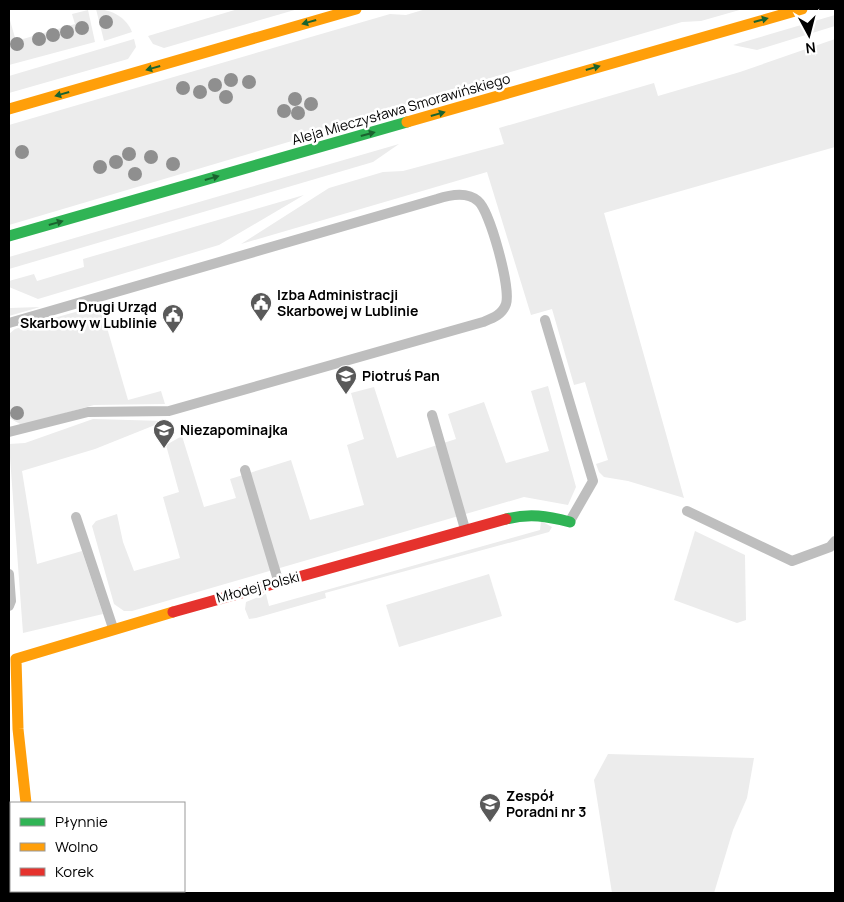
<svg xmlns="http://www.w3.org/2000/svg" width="844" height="902" viewBox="0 0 844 902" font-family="Manrope,sans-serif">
	<rect width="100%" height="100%" fill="#fff"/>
	<g fill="#ececec">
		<path d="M96,9C111,9 127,18 132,32L104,41Z"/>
		<path d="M238,9H298L164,48L153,44L148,36Z"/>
		<path d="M426,9H743L701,21L682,22L425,97L413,105L9,225V125L390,14L406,15Z"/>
		<path d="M88,10L95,42L9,65V17L16,41L75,24L72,14Z"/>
		<path d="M835,15V26L757,50L733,45Z"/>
		<path d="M134,39L136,47L128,59L9,93V76Z"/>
		<path d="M835,39V147L604,213L684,498L628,481L604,477L599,472L596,464L608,460L585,382L574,385L552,309L531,315L487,172L241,244L329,188L383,172L403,171L504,144L499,128L654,83L658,96L740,72Z"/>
		<path d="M399,144L373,162L9,269V257Z"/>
		<path d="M304,195L219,245L38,299L9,287V281L34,274L37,281L84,267L83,259Z"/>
		<path d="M40,307L9,316V308Z"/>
		<path d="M93,307L99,309L105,321L128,400L161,391L165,404L94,405L22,425L9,418V334L15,329Z"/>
		<path d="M548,386L576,487L568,505L524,497L132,611H124L114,604L92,526L96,521L117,514L123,542L134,571L180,558L163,497L179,492L166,445L182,436L204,507L236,498L230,479L291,460L310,520L364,505L347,445L364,439L351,393L374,387L397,458L456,439L448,414L484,402L506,463L549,451L531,391Z"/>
		<path d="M93,419L165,421L95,449L22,471L37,564L82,551L103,614L23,633L9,444L25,443Z"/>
		<path d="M541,521L552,527L549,532L325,593L326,598L256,618L249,619L245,609L246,602L266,594L269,606L540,530Z"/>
		<path d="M695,531L745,555L746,620L737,623L674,600Z"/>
		<path d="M489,574L502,616L399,647L386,605Z"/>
		<path d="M608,754L754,758L747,798L733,830L714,893H612L594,780Z"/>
		<path d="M11,827V891H31V893H11L9,828Z"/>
	</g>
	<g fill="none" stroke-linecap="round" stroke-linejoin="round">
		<g stroke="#bebebe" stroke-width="10">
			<path d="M545,320L593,481L570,521"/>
			<path d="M9,323L437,199C449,195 467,191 478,201C490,211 511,288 506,304C502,315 493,318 483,322L169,411L88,412L9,432"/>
			<path d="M432,415L465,529"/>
			<path d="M245,470L278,580"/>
			<path d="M687,511L792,561L830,547L835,541"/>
			<path d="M76,517L113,628"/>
			<path d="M9,574L11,601L9,606"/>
		</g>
		<path stroke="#bebebe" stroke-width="20" d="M38,891V893"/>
		<g stroke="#30b455" stroke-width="11">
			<path d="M9,236L407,122"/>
			<path d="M506,519C530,513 547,516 570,522"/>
		</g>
		<g stroke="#ff9f0a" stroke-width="11">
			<path d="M9,109L356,9"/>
			<path d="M407,122L802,9"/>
			<path d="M26,803L18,729L16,659L173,612"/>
		</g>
		<path stroke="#e5322d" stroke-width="11" d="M173,612L506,519"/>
	</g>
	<g fill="#8f8f8f">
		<circle cx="106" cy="22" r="7"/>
		<circle cx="82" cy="28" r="7"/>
		<circle cx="67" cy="32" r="7"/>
		<circle cx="53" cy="35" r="7"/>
		<circle cx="39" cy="39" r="7"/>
		<circle cx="17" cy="44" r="7"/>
		<circle cx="231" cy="80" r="7"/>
		<circle cx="249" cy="82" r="7"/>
		<circle cx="215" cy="85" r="7"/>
		<circle cx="183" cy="88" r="7"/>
		<circle cx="200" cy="92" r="7"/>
		<circle cx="226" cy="97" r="7"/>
		<circle cx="295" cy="99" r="7"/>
		<circle cx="311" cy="104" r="7"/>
		<circle cx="284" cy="111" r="7"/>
		<circle cx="298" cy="113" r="7"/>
		<circle cx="22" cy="152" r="7"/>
		<circle cx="129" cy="154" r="7"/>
		<circle cx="151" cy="157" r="7"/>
		<circle cx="116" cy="162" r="7"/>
		<circle cx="173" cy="164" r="7"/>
		<circle cx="100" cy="167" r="7"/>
		<circle cx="135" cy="174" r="7"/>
		<circle cx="17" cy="413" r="7"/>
	</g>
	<defs><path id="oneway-solid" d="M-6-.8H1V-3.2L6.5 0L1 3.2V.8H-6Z" transform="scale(1.25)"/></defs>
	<g fill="#1a632f">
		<use href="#oneway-solid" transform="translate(761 20) rotate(-15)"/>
		<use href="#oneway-solid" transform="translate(309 22) rotate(164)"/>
		<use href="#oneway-solid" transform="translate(153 68) rotate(164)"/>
		<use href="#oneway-solid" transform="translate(593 68) rotate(-16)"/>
		<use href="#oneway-solid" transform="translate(62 94) rotate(164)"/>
		<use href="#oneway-solid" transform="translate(438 114) rotate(-16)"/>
		<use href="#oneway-solid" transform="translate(368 134) rotate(-15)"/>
		<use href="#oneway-solid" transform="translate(212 178) rotate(-16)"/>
		<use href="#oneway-solid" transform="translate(56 223) rotate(-16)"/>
	</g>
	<defs>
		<g id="civic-pin" transform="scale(1.125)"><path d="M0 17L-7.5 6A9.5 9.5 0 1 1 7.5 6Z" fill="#595959" stroke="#fff"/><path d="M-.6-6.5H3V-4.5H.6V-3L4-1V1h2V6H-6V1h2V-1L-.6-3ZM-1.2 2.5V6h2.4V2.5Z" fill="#fff"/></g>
		<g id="school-pin" transform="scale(1.125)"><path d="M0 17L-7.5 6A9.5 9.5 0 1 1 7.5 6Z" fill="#595959" stroke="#fff"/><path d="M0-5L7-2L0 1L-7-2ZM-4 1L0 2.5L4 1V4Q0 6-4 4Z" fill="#fff"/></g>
	</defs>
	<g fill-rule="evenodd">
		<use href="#civic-pin" x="261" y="303"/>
		<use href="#civic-pin" x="173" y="315"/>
		<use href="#school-pin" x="346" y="376"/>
		<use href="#school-pin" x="164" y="430"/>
		<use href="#school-pin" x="490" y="804"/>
	</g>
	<g text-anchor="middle" stroke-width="5" stroke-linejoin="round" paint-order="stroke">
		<g font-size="14" fill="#000" stroke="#fff">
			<text transform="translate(401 109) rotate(-16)" y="5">Aleja Mieczysława Smorawińskiego</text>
			<text transform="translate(258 587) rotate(-15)" y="5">Młodej Polski</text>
		</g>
		<g font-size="14" font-weight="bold" fill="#000" stroke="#fff" text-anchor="start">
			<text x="277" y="300">Izba Administracji<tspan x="277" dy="16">Skarbowej w Lublinie</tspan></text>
			<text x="157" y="312" text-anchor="end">Drugi Urząd<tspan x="157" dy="16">Skarbowy w Lublinie</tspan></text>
			<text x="362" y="381">Piotruś Pan</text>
			<text x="180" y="435">Niezapominajka</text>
			<text x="506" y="801">Zespół<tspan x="506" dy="16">Poradni nr 3</tspan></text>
		</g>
	</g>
	<rect width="844" height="902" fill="none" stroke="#000000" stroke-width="20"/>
	<rect x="10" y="802" width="175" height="90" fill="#ffffff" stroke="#999999"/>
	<rect x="20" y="818" width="25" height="8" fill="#30b455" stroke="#999999"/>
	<text x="55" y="827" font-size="15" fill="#000000">Płynnie</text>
	<rect x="20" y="843" width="25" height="8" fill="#ff9f0a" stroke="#999999"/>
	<text x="55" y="852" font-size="15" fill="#000000">Wolno</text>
	<rect x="20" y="868" width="25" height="8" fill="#e5322d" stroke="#999999"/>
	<text x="55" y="877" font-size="15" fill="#000000">Korek</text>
	<g transform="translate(809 35) rotate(173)" stroke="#ffffff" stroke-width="4" paint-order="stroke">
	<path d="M0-4L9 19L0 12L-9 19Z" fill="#000000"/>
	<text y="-8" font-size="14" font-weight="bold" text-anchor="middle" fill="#000000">N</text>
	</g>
</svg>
